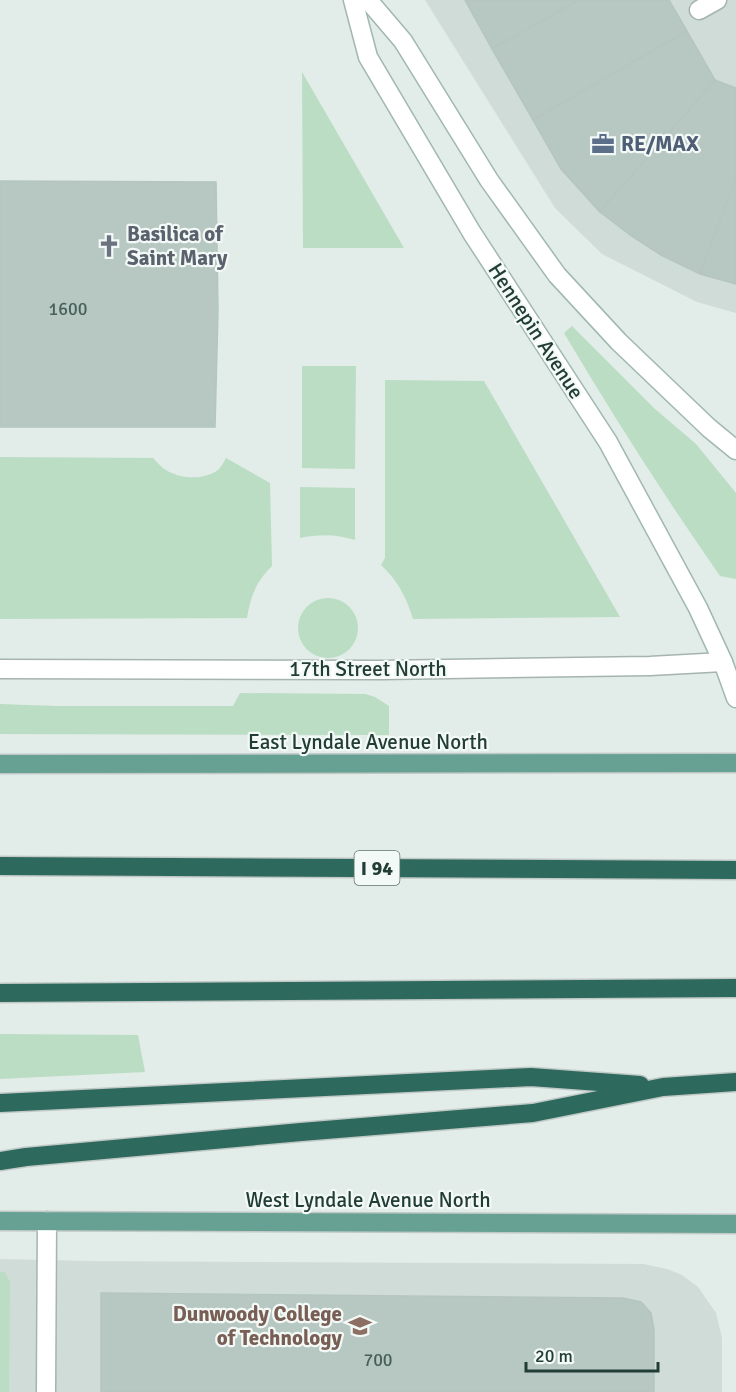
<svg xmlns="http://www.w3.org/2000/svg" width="736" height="1392" viewBox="0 0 736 1392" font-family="Signika,sans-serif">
	<rect width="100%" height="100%" fill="#e2ece8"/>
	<g fill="#d0dcd7">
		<path d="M425,0H736V313L697,302L602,254L555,208Z"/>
		<path d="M0,1259L86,1261L643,1264L667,1269L682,1275L698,1287L716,1313L722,1338V1392H0Z"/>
	</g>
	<g fill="#bbddc4">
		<path d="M302,72L404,248H303Z"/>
		<path d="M572,326L655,409L696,444L736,493V579L720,576C665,497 613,416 564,333Z"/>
		<path d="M302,366H356L355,469L302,468Z"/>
		<path d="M385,380L484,381L620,617L413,619C406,597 398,581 381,565L385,558Z"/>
		<path d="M0,457L153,458C156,461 159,465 163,468C177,479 203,481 218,470C221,467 224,462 226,458L270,483L272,566C255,583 251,596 247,618L0,619Z"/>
		<path d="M300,487L355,488V540C337,534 319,534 300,538Z"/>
		<circle cx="328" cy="628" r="30"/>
		<path d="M240,693L365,694L375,697L389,706V735L0,734V704L56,706H233Z"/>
		<path d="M0,1034L138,1035L145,1072L0,1079Z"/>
		<path d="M0,1272H5L10,1282L9,1392H0Z"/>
	</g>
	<g fill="#b7c7c1" stroke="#b5c6bf" stroke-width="1.5">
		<path d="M465,0H579L492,49Z"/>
		<path d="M579,0H669L687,31L533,120L492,49Z"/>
		<path d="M687,31L715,80L600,212L561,169L533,120Z"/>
		<path d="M715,80L736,88V178L700,274L661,255L630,235L600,212Z"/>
		<path d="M736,178V284L700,274Z"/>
		<path d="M0,181L216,182L218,311L215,427H0Z"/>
		<path d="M101,1293L623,1298L641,1302L651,1313L654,1329V1392H101Z"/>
	</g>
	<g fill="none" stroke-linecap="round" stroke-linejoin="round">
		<g stroke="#a5b4af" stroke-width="21">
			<path id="lane" d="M699,10L717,0"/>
		</g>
		<g stroke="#a5b4af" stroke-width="21">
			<g id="street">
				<path d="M0,669L382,670L650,666L723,662"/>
				<path d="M46,1392L47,1221"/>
			</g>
		</g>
		<g stroke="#a0b8b0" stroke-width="21">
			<g id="secondary">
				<path d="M353,0L368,57L472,233L608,442L698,608L723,662L736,698"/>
				<path d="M368,0L403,41L489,180L557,275L619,342L709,428L736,450"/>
			</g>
		</g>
		<g stroke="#c1c9c7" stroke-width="21">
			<g id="primary">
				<path d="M0,764L736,763"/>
				<path d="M0,1221L736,1224"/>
			</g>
		</g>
		<g stroke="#c1c9c7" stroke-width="21">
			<g id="highway">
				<path d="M0,866L736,870"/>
				<path d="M0,993L736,988"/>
				<path d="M0,1103L531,1077L640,1085"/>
				<path d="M0,1161L26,1157L301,1132L533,1113L663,1087L736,1082"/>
			</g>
		</g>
		<use href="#lane" stroke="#fff" stroke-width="18"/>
		<use href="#street" stroke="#fff" stroke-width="18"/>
		<use href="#secondary" stroke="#fff" stroke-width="18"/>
		<use href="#primary" stroke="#67a193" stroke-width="18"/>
		<use href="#highway" stroke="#2e695d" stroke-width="18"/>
	</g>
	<defs>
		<g id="office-bare" transform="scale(1.8)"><path d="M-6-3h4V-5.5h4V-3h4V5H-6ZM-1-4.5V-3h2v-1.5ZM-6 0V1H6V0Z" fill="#5c6f8a" stroke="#f3f9f6" stroke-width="2.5" paint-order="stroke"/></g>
		<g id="church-bare" transform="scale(1.8)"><path d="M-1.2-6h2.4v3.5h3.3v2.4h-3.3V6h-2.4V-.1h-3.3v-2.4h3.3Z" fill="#6b7280" stroke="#f3f9f6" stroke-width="2.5" paint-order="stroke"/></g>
		<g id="university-bare" transform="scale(1.8)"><path d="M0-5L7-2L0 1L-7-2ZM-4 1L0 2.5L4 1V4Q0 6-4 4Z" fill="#8d6e63" stroke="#f3f9f6" stroke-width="2.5" paint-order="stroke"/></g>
	</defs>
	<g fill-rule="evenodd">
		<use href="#office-bare" x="603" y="144"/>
		<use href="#church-bare" x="109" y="246"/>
		<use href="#university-bare" x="360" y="1326"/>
	</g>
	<g text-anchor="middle" stroke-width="4.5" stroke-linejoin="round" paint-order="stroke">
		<g font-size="18" fill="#476059">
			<text x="68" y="315">1600</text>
			<text x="378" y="1366">700</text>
		</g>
		<rect fill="#f3f9f6" stroke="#617570" stroke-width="1.5" x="354.5" y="851" width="45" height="34" rx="4.5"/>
		<g font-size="20" font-weight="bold" fill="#223d36">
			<text x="377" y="875">I 94</text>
		</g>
		<g font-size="21" font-weight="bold" fill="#4e5e75" stroke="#f3f9f6" text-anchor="start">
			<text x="621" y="151">RE/MAX</text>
		</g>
		<g font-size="21" font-weight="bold" fill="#5b616d" stroke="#f3f9f6" text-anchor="start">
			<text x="127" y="241">Basilica of<tspan x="127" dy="24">Saint Mary</tspan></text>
		</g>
		<g font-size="21" fill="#223d36" stroke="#f3f9f6">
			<text transform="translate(536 331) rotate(57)" y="7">Hennepin Avenue</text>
			<text x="368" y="676">17th Street North</text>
			<text x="368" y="749">East Lyndale Avenue North</text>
			<text x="368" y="1207">West Lyndale Avenue North</text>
		</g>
		<g font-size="21" font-weight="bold" fill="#785e54" stroke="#f3f9f6" text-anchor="end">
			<text x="342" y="1321">Dunwoody College<tspan x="342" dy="24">of Technology</tspan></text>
		</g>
	</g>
	<path d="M526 1362v9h132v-9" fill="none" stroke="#223d36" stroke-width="3"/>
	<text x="535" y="1362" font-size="18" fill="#223d36" stroke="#f3f9f6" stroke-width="4.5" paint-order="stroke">20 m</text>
</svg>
